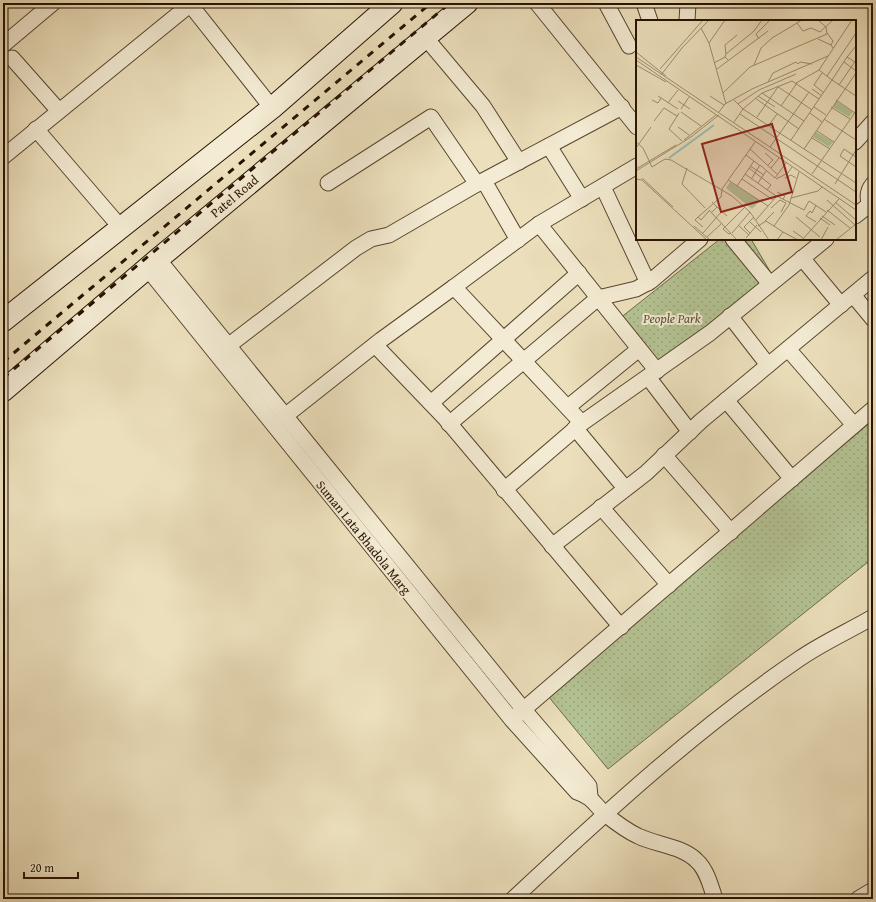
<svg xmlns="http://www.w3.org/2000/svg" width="876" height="902" viewBox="0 0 876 902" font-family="'Gentium Book Plus',serif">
	<defs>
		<pattern id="grass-dots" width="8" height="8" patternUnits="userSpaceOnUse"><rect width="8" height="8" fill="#b4c393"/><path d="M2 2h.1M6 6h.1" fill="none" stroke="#9ba67d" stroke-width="1.8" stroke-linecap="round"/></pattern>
	</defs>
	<rect width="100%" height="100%" fill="#ece0bc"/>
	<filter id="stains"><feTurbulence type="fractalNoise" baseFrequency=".005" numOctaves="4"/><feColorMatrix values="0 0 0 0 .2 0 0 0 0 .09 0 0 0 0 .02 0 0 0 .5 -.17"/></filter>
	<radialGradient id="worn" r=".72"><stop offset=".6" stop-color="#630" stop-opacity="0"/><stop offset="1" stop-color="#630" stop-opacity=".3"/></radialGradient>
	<g fill="url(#grass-dots)" stroke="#6e6a4a">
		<path d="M720,239H751L771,273L662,371L619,319Z"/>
		<path d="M873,416V558L608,769L548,696Z"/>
	</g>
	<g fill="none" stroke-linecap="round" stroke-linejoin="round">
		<g stroke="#58452f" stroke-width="17">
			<g id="minor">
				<path d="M189,3L272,108"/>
				<path d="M537,3L637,127"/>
				<path d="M606,3L629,46"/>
				<path d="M644,3L650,21"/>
				<path d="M687,21L688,3"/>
				<path d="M425,37L483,106L519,162"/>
				<path d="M3,45L53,3"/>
				<path d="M12,58L59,111"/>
				<path d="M36,129L122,229"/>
				<path d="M855,142L873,122"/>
				<path d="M549,146L582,199"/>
				<path d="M3,157L192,3"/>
				<path d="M484,181L518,240"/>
				<path d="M328,183L431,117L477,184"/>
				<path d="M873,184C866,192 867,202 873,211"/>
				<path d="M603,187L648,283"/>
				<path d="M855,216L869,205"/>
				<path d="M539,224L657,371"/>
				<path d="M733,239L770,284"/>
				<path d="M802,258L841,305"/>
				<path d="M158,259L524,710L585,781L589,786L590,797"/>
				<path d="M147,268L512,720L577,792C594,798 593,803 605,814C615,822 627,831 638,836C656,845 683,846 697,861C707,870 711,887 715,899"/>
				<path d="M853,295L873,319"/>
				<path d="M730,316L768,365"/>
				<path d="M375,345L444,417L621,627"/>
				<path d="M228,346L356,248L371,239L389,235L477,184L622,107"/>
				<path d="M788,349L854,425"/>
				<path d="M648,377L690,432"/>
				<path d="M726,400L792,479"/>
				<path d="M431,403L579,273"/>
				<path d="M568,407L639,349"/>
				<path d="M285,416L381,340L454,287"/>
				<path d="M582,423L454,287L539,224L637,166"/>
				<path d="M449,424L598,298L636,289L651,281L700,239"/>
				<path d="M575,428L625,488"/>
				<path d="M664,455L731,532"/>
				<path d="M504,490L582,423L710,333L826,239"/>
				<path d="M601,507L669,585"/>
				<path d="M552,546L646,473L701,421L873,278"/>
				<path d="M516,716L873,409"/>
				<path d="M513,899C604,814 696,729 799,659C822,643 849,631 873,617"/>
				<path d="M858,899L873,890"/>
			</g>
		</g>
		<g stroke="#271100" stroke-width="23">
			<g id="secondary">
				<path d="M3,321L272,108L392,3"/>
				<path d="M3,391L158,259L467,3"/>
			</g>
		</g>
		<use href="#minor" stroke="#f3ebd3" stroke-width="15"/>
		<use href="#secondary" stroke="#f3ebd3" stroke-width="21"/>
		<g stroke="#271100" stroke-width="3" stroke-dasharray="7 7" stroke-linecap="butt">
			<path d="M3,362L431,3"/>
			<path d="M3,378L450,3"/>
		</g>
	</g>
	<g text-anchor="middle" stroke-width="4" stroke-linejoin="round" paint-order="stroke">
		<g font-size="13" fill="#271100" stroke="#f3ebd3">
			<text transform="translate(234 196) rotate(-40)" y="5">Patel Road</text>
			<text transform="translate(364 537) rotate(51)" y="5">Suman Lata Bhadola Marg</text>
		</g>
		<g font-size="13" font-style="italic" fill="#584f33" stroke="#f3ebd3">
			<text x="672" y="323">People Park</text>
		</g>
	</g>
	<g transform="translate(636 20)">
		<rect width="220" height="220" fill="#ece0bc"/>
		<path d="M200,81L217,92L213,97L197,87ZM180,112L197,122L193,127L177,117ZM94,162L124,181L116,189L90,168Z" fill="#b4c393"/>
		<path fill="none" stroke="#99bcb6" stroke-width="2" d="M33,138L78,105"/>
		<path fill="none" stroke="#9d8d71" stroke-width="1" d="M89,0L73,23L90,84M161,3L167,11L175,8L184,12L197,0M65,8L73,23M191,13L197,21L195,25L197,28M123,19L120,14L134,0M182,19L195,25M0,32L30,56M90,34L89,25L101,15M0,37L220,185M211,37L196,60L183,50L216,0M0,40L220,190M92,40L89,37L90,34L118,11L126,0M208,42L220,51M219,42L211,37L220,26M78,43L89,37M0,45L30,62M118,45L125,28L136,18L166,0M24,49L67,0M81,49L132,11M186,53L178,65L188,73M25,55L46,28L73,0M191,56L220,13M132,62L137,53L160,42L162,44L164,42L176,44M160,63L183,50M203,65L220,40M141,66L176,90M176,69L186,76M87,73L114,47L191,14L190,7L182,0M126,73L168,101M22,76L42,89M74,76L88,85M122,76L139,87M119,78L163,109M16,80L22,83L25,78M98,80L107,89L126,73L156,61L183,79M200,80L219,93M42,81L54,89M32,83L42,70M102,84L123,70L160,54M145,86L161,63M178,87L190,95M195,87L214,99M45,89L53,77M45,92L65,106M83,92L89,84L116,69L192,36M43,93L33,109L46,121M174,93L186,102M104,94L220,172M121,97L142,67M188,99L220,120M18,101L28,88L41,96M98,102L107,89L220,163M133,105L141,94M42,107L53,115M181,111L198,122M176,118L194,129M48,120L80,95M155,120L196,60L220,76M0,122L7,128L16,147L29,139L35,140L96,176L114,192L133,220M134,127L173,72M0,128L15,107M114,129L142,155M168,129L220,53M129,133L137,140L132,145M110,135L123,145M220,137L208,129L204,136L220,147M114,146L128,155M51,148L46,164L69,188M113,148L135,165L131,170M135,148L143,138M0,149L40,125M0,151L55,117L83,95M109,154L140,176M176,154L220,91M6,158L37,187M116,158L124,145L139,158L150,143M149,158L155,155L160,158M0,159L6,160L71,220M106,159L137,180M140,159L152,153L156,147M92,160L132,186L120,200M122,163L130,151M199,164L220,130M101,166L118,141M141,172L149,176L147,179M155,178L182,171L186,167M191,180L219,205M199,182L220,200M180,185L176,193L174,191L170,196L180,202M80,186L91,196M132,186L141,176L168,190L173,181L190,192M135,188L144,180L150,183L145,192M73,190L101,220M191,190L214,208M73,191L65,200L62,197L85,177L86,169L119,122M75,193L81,187L76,182M186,196L199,205M62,197L59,200L67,207M160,197L184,217M184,198L194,205M129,201L138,192M114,202L125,212M102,205L113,215M58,206L74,220M122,206L130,201L147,212L141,220M138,206L153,185L163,152M157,211L167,218M147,212L162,220M67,213L86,191M95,213L93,214L87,209L109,187M96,213L114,192M114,213L108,207L118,197M71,217L86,203M110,218L121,205M166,220L203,179M185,220L192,207M200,220L220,204"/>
		<path fill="#8f2418" fill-opacity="0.15" stroke="#8f2418" stroke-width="2" d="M136,104L156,172L85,192L66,124Z"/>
		<rect width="220" height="220" fill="none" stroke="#271100" stroke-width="2"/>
	</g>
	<rect width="876" height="902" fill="none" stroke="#ece0bc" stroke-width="16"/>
	<rect x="4" y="4" width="868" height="894" fill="none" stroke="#271100" stroke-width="2"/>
	<rect x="8" y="8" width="860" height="886" fill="none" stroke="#271100"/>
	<path d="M24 872v6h54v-6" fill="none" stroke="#271100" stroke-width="2"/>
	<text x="30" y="872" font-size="12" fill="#271100" stroke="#f3ebd3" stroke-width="3" paint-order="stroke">20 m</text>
	<rect width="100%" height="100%" filter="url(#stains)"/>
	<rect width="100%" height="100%" fill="url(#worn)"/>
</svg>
